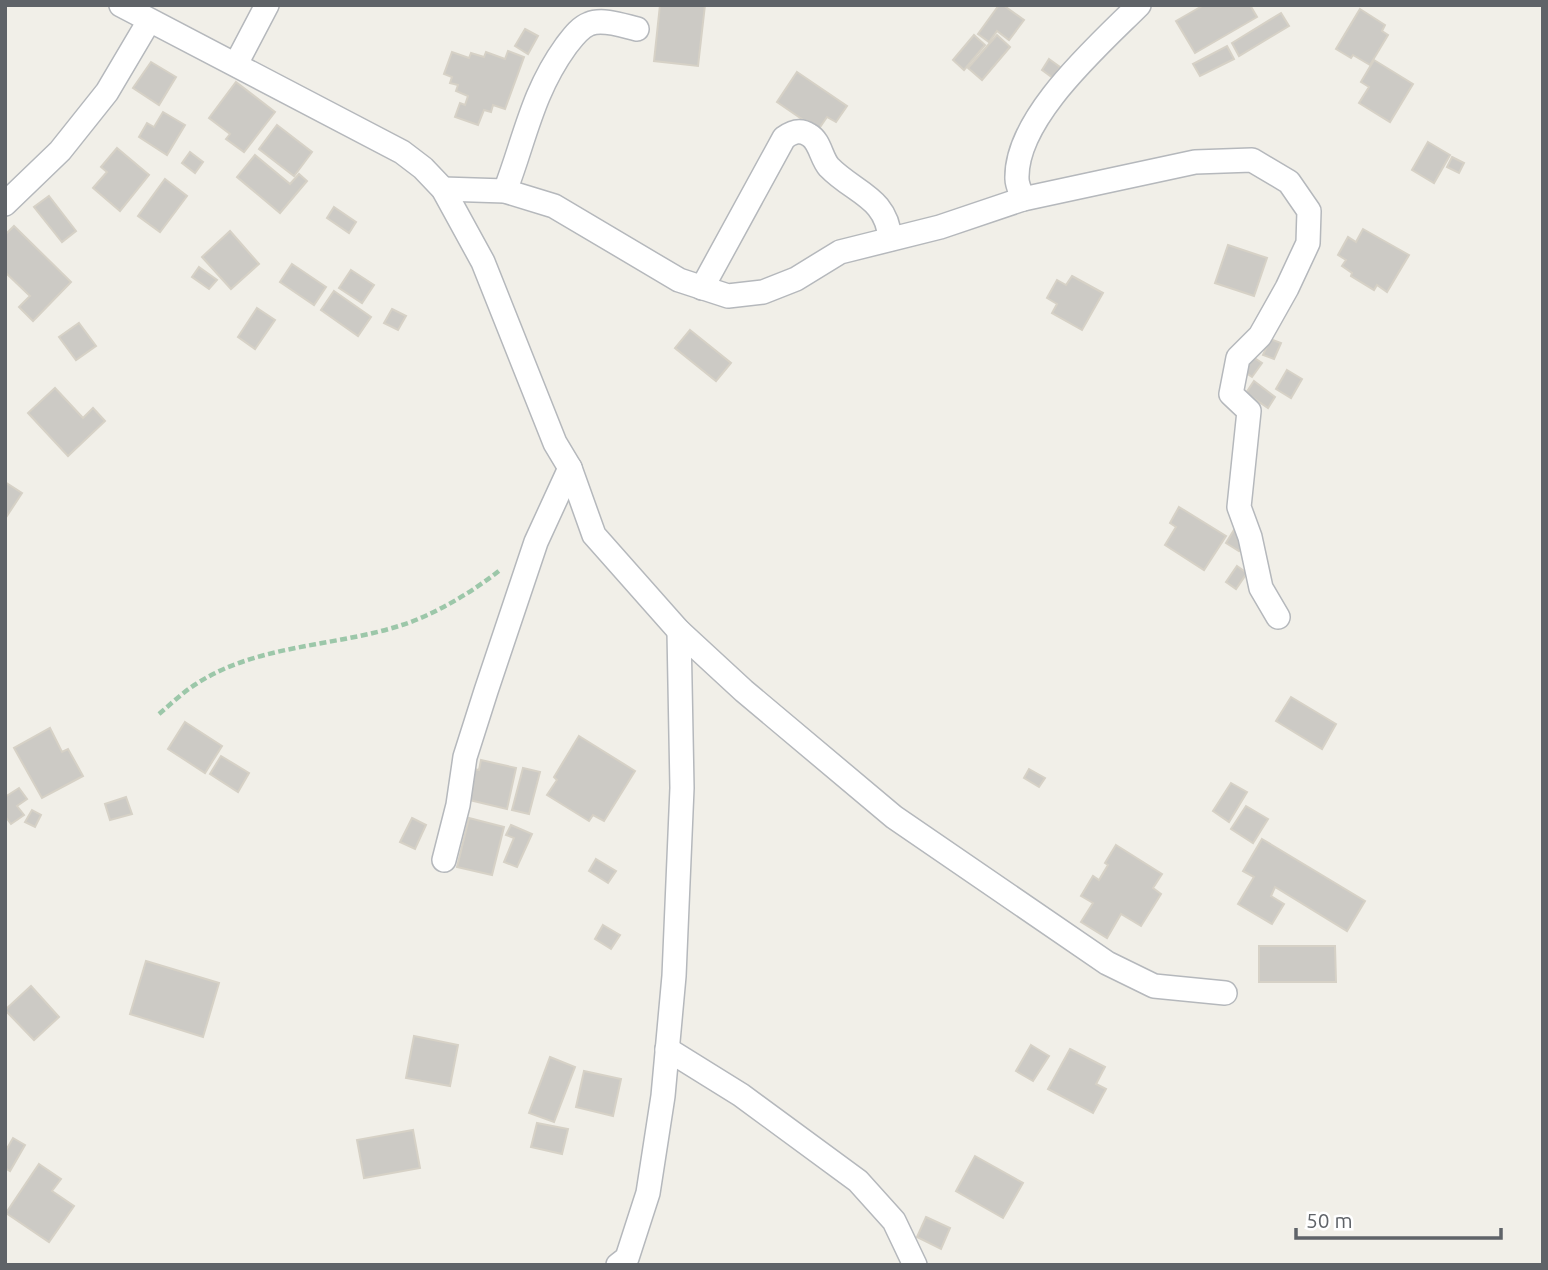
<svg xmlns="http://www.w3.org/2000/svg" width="1548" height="1270" viewBox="0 0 1548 1270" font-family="Ubuntu,sans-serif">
	<rect width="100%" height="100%" fill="#f1efe8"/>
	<g fill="#cccac5" stroke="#d6d1c6" stroke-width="2">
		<path d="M660,5H705L698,66L654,61Z"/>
		<path d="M999,5H1003L1024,20L1009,40L997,31L989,42L978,34Z"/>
		<path d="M1204,5H1250L1257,17L1195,53L1176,21Z"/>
		<path d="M1360,9L1385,25L1382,31L1388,35L1370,65L1353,55L1351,58L1336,49Z"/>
		<path d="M1281,13L1289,26L1239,56L1232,43Z"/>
		<path d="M525,29L538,36L528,54L515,46Z"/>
		<path d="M974,35L985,45L964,70L953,60Z"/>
		<path d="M997,35L1010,47L982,80L968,68Z"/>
		<path d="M1227,46L1234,59L1200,76L1193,64Z"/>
		<path d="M508,51L524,57L505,109L493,105L491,112L484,110L478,125L455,117L460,103L465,105L468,96L456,91L458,85L450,83L452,77L444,74L452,52L469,58L471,53L484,57L486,52L505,59Z"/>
		<path d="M1049,59L1060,67L1053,78L1042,70Z"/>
		<path d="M1374,60L1413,84L1390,122L1359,103L1369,87L1361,82Z"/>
		<path d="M151,62L176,77L159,105L133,88Z"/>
		<path d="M797,72L847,106L836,122L827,117L818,130L777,102Z"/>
		<path d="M236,82L275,112L244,152L226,139L230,134L209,118Z"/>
		<path d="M163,112L185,125L167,155L139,137L147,123L154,127Z"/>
		<path d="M277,125L312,152L294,176L259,149Z"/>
		<path d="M1428,142L1450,155L1434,183L1412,170Z"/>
		<path d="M117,148L149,175L120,211L93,188L107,172L101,167Z"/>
		<path d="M190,152L203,162L195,173L182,163Z"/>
		<path d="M255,155L290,184L299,174L307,181L280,213L237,177Z"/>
		<path d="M1452,157L1464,163L1459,173L1447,167Z"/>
		<path d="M165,179L187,196L160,232L138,216Z"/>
		<path d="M49,196L76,231L62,242L34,207Z"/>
		<path d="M334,207L356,222L349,233L327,218Z"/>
		<path d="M14,226L71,282L33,321L19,307L30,296L5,272V235Z"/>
		<path d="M1363,229L1409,255L1387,292L1377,285L1374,290L1351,276L1352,273L1342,266L1346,260L1338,255L1348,237L1356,242Z"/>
		<path d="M230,231L259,264L231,289L202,257Z"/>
		<path d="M1228,245L1267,258L1254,296L1215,283Z"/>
		<path d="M292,264L326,287L314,305L280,282Z"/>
		<path d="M199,267L217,280L209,289L192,277Z"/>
		<path d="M351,270L374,285L362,303L339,288Z"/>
		<path d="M1072,276L1103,293L1082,330L1052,313L1057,304L1047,298L1057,280L1066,285Z"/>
		<path d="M334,291L371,317L358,336L321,310Z"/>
		<path d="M257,308L275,320L255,349L238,337Z"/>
		<path d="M392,309L406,316L398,330L384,323Z"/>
		<path d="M79,323L96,346L76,360L59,337Z"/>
		<path d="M690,330L731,363L716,381L675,348Z"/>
		<path d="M1270,339L1281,343L1274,359L1263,355Z"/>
		<path d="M1247,353L1262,363L1252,377L1237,367Z"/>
		<path d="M1287,370L1302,379L1291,398L1276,389Z"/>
		<path d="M1254,381L1275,397L1268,408L1246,393Z"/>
		<path d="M55,388L83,418L93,408L105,421L68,456L28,413Z"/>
		<path d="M5,482L22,493L5,519Z"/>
		<path d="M1179,507L1226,536L1204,570L1165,545L1176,527L1170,523Z"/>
		<path d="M1234,530L1247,538L1239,551L1226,543Z"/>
		<path d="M1237,566L1247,573L1236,589L1226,582Z"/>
		<path d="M1291,697L1336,724L1322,749L1276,721Z"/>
		<path d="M185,722L222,746L205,773L168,749Z"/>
		<path d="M50,728L62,752L68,749L83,776L42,798L14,748Z"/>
		<path d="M579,736L635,771L604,821L593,815L589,821L547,795L557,780L554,777Z"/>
		<path d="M221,756L249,773L238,792L210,774Z"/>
		<path d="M481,760L516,768L507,809L461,798L468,768L479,770Z"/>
		<path d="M523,768L540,772L529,814L512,810Z"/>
		<path d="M1029,769L1045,778L1039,787L1024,778Z"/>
		<path d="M1231,783L1247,792L1229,822L1213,811Z"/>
		<path d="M19,788L27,799L17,806L24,815L11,824L5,816V797Z"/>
		<path d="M126,797L132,814L110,820L105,804Z"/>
		<path d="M1246,806L1268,819L1253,843L1231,829Z"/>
		<path d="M32,810L41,815L35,827L25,822Z"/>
		<path d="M412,818L426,825L415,849L400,842Z"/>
		<path d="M469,818L504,827L492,875L457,867Z"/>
		<path d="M511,825L532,834L517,867L504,862L514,838L506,835Z"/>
		<path d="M1262,839L1365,901L1347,931L1275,887L1271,896L1284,904L1272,924L1238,904L1254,877L1243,871Z"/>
		<path d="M1116,845L1162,874L1153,888L1161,894L1141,926L1121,914L1107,938L1081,922L1093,903L1081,896L1093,876L1099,880L1108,865L1105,863Z"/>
		<path d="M596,859L616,871L608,883L589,871Z"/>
		<path d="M603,925L620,935L611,949L595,939Z"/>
		<path d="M1259,946H1335L1336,982H1259Z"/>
		<path d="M146,961L219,983L203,1037L130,1014Z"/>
		<path d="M31,986L59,1017L34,1040L5,1010Z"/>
		<path d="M414,1036L458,1045L450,1086L406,1078Z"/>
		<path d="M1031,1045L1049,1056L1033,1081L1016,1071Z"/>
		<path d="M1070,1049L1105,1067L1096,1084L1106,1089L1093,1113L1048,1089Z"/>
		<path d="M550,1057L575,1067L554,1122L529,1113Z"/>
		<path d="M584,1071L621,1079L613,1116L576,1107Z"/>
		<path d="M537,1123L568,1129L562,1154L531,1147Z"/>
		<path d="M413,1130L420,1168L364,1178L357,1140Z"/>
		<path d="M13,1138L25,1145L10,1171L5,1168V1152Z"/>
		<path d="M975,1156L1023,1183L1003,1218L956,1191Z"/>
		<path d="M39,1164L61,1179L52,1191L74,1206L49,1242L6,1213Z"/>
		<path d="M926,1217L950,1228L941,1249L917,1237Z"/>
	</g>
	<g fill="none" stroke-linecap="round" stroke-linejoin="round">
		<g stroke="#b5b8bc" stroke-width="26">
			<g id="street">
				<path d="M121,5L402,152L423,168L443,189L483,262L555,443L570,468L594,535L679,631L744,691L894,817L1107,963L1154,986L1225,993"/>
				<path d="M236,64L267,5"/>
				<path d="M443,189L505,191L554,206L679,280L728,296L763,292L796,279L840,252L940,227L1023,199L1195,162L1252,160L1289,182L1309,211L1308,243L1287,288L1260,336L1238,358L1231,394L1249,411L1239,507L1250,537L1261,588L1278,617"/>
				<path d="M505,191C525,139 532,93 566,46C573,37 579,28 589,24C603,18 624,26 637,29"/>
				<path d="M1023,199C1021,193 1017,185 1017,179C1015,118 1098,46 1139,5"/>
				<path d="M5,204L60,151L107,92L149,21"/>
				<path d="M702,288L784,138C792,132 800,129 809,135C820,141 821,158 829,167C854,193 887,197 890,239"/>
				<path d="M444,860L458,805L465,757L486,691L536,542L570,468"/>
				<path d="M667,1049L741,1095L858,1181L894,1221L915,1265"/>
				<path d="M618,1265L627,1258L648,1193L663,1096L674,976L682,788L679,631"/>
			</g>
		</g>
		<path stroke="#9cc7a9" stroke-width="4.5" stroke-dasharray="7 3.5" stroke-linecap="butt" d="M159,714C171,704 183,692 196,684C257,644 335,647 402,625C434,615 474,591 500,570"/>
		<use href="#street" stroke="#fff" stroke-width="23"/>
	</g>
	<rect width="1548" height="1270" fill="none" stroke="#5f6368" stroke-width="14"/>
	<path d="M1296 1228v10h205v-10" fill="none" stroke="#5f6368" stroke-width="3.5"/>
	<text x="1306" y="1228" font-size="21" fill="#5f6368" stroke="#ffffff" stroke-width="5" paint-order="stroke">50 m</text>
</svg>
